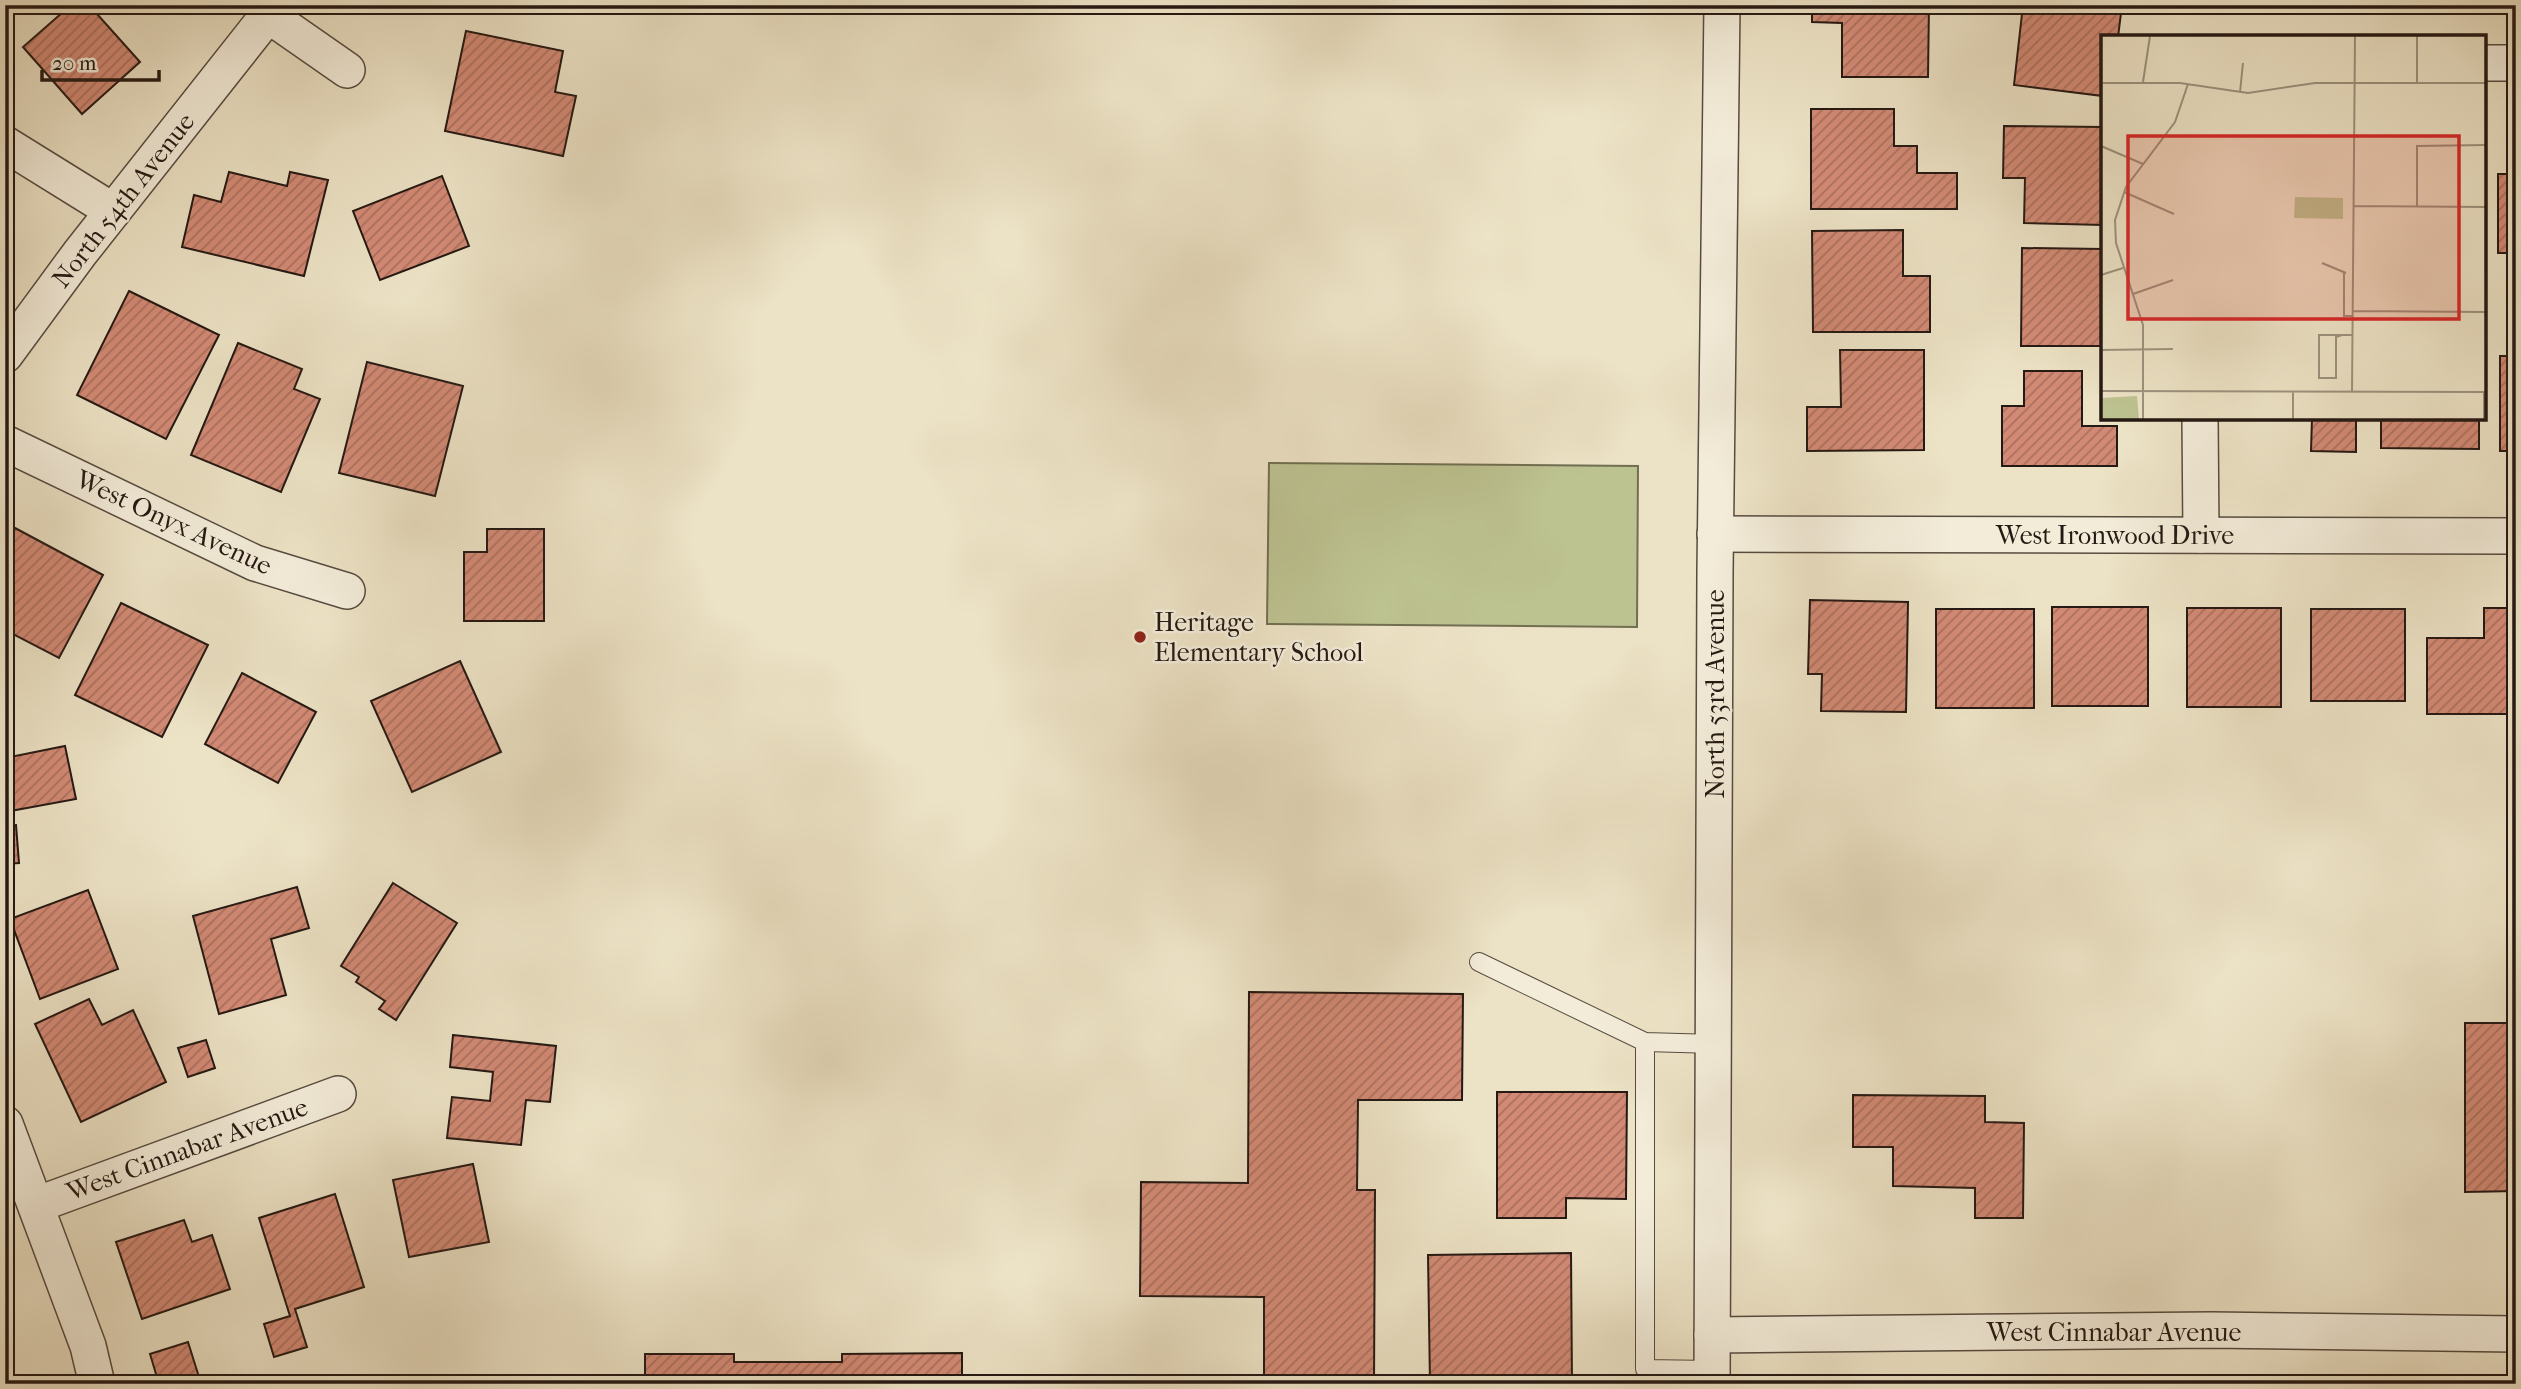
<svg xmlns="http://www.w3.org/2000/svg" width="2521" height="1389" viewBox="0 0 2521 1389" font-family="'IM FELL French Canon',serif">
	<defs>
		<pattern id="building-hatch" width="6" height="6" patternUnits="userSpaceOnUse" patternTransform="scale(1.75)"><rect width="6" height="6" fill="#d38a75"/><path d="M-1 1l2-2M0 6l6-6M5 7l2-2" fill="none" stroke="#ab705f"/></pattern>
	</defs>
	<rect width="100%" height="100%" fill="#ece2c5"/>
	<filter id="stains"><feTurbulence type="fractalNoise" baseFrequency=".00286" numOctaves="4"/><feColorMatrix values="0 0 0 0 .2 0 0 0 0 .09 0 0 0 0 .02 0 0 0 .5 -.17"/></filter>
	<radialGradient id="worn" r=".72"><stop offset=".6" stop-color="#630" stop-opacity="0"/><stop offset="1" stop-color="#630" stop-opacity=".3"/></radialGradient>
	<path fill="#bdc291" stroke="#716e52" stroke-width="2" d="M1269,463L1638,466L1637,627L1267,624Z"/>
	<g fill="url(#building-hatch)" stroke="#251913" stroke-width="2">
		<path d="M71,5H89L140,62L82,114L23,47Z"/>
		<path d="M1812,5H1929L1928,77H1842V23L1812,22Z"/>
		<path d="M2023,5H2122L2118,37H2103V96L2014,85Z"/>
		<path d="M466,31L563,51L555,92L576,96L563,156L445,131Z"/>
		<path d="M1811,109H1894V146H1917V173H1957V209H1811Z"/>
		<path d="M2004,126L2103,127V225L2024,223L2025,178H2003Z"/>
		<path d="M229,172L287,186L290,172L328,180L304,276L182,247L194,195L221,202Z"/>
		<rect x="2498" y="174" width="18" height="79"/>
		<path d="M442,176L469,246L380,280L353,211Z"/>
		<path d="M1903,230V276H1930V332H1813L1812,231Z"/>
		<path d="M2022,248L2103,249V346H2021Z"/>
		<path d="M129,291L219,335L166,439L77,395Z"/>
		<path d="M238,343L302,369L294,389L320,399L281,492L191,455Z"/>
		<path d="M1840,350H1924V450L1807,451V407H1841Z"/>
		<rect x="2500" y="356" width="16" height="95"/>
		<path d="M367,362L463,386L435,496L339,473Z"/>
		<path d="M2024,371H2082V426H2117V466H2002V406H2024Z"/>
		<path d="M2312,418H2356V452L2311,451Z"/>
		<path d="M2381,418H2479V449L2381,448Z"/>
		<path d="M15,528L103,575L59,658L5,630V547Z"/>
		<path d="M487,529H544V621H464V552H487Z"/>
		<path d="M1810,600L1908,602L1906,712L1821,711L1822,674H1808Z"/>
		<path d="M121,603L208,645L162,737L75,695Z"/>
		<rect x="2052" y="607" width="96" height="99"/>
		<rect x="2187" y="608" width="94" height="99"/>
		<path d="M2484,608H2516V714H2427V638H2484Z"/>
		<rect x="1936" y="609" width="98" height="99"/>
		<rect x="2311" y="609" width="94" height="92"/>
		<path d="M460,661L501,752L412,792L371,701Z"/>
		<path d="M242,673L316,712L278,783L205,744Z"/>
		<path d="M65,746L76,799L5,812V758Z"/>
		<path d="M16,825L19,863L5,864V826Z"/>
		<path d="M393,883L457,923L396,1020L379,1009L385,1001L356,982L359,977L341,966Z"/>
		<path d="M297,887L309,928L271,939L286,995L219,1014L193,916Z"/>
		<path d="M88,890L118,969L40,999L10,919Z"/>
		<path d="M1249,992L1463,994L1462,1100H1358L1357,1190H1375L1374,1384H1264V1297L1140,1296L1141,1182L1248,1183Z"/>
		<path d="M89,999L102,1025L133,1010L166,1082L81,1122L35,1024Z"/>
		<path d="M2515,1010L2516,1191L2465,1192V1023H2515Z"/>
		<path d="M453,1035L556,1046L550,1102L526,1100L521,1145L447,1138L452,1097L490,1101L493,1072L450,1067Z"/>
		<path d="M206,1040L215,1068L188,1077L178,1048Z"/>
		<path d="M1497,1092H1627L1626,1199L1566,1198V1218H1497Z"/>
		<path d="M1853,1095L1985,1096V1122L2024,1123L2023,1218H1975V1188L1893,1186V1147H1853Z"/>
		<path d="M473,1164L489,1242L409,1257L393,1180Z"/>
		<path d="M335,1194L364,1287L295,1309L307,1347L274,1357L264,1324L290,1316L259,1218Z"/>
		<path d="M184,1220L192,1242L212,1235L230,1289L142,1319L116,1242Z"/>
		<path d="M1571,1253L1572,1384H1430L1428,1255Z"/>
		<path d="M188,1342L199,1377L178,1384H159L150,1354Z"/>
		<path d="M962,1353V1384H645V1354H734V1362H842V1354Z"/>
	</g>
	<g fill="none" stroke-linecap="round" stroke-linejoin="round">
		<g stroke="#574b40" stroke-width="20">
			<g id="service">
				<path d="M1479,962L1645,1042L1715,1044"/>
				<path d="M1645,1042V1369L1712,1370"/>
			</g>
		</g>
		<g stroke="#574b40" stroke-width="38">
			<g id="minor">
				<path d="M268,15L347,70"/>
				<path d="M2484,63H2516"/>
				<path d="M5,144L113,211"/>
				<path d="M5,355L80,253L276,5"/>
				<path d="M2200,418L2201,535"/>
				<path d="M5,443L255,563L347,591"/>
				<path d="M1715,534L2516,536"/>
				<path d="M5,1124L88,1346L97,1384"/>
				<path d="M36,1205L338,1094"/>
				<path d="M1712,1335L2211,1330L2516,1334"/>
				<path d="M1712,1384L1715,572L1722,5"/>
			</g>
		</g>
		<use href="#service" stroke="#f3ecd9" stroke-width="18"/>
		<use href="#minor" stroke="#f3ecd9" stroke-width="35"/>
	</g>
	<circle fill="#8f2418" stroke="#f3ecd9" stroke-width="2.5" cx="1140" cy="637" r="7"/>
	<g text-anchor="middle" stroke-width="5" stroke-linejoin="round" paint-order="stroke">
		<g font-size="26" fill="#251913" stroke="#f3ecd9">
			<text transform="translate(123 200) rotate(-52)" y="9">North 54th Avenue</text>
			<text transform="translate(174 522) rotate(25)" y="9">West Onyx Avenue</text>
			<text x="2115" y="544">West Ironwood Drive</text>
			<text transform="translate(1715 694) rotate(-90)" y="9">North 53rd Avenue</text>
			<text transform="translate(187 1149) rotate(-20)" y="9">West Cinnabar Avenue</text>
			<text x="2114" y="1341">West Cinnabar Avenue</text>
		</g>
		<g font-size="26" fill="#251913" stroke="#f3ecd9" text-anchor="start">
			<text x="1154" y="631">Heritage<tspan x="1154" dy="30">Elementary School</tspan></text>
		</g>
	</g>
	<g transform="translate(2101 35)">
		<rect width="385" height="385" fill="#ece2c5"/>
		<path d="M194,162L242,163V184L193,183ZM0,363L36,361L38,384H0Z" fill="#bdc291"/>
		<path fill="none" stroke="#9c927e" stroke-width="2" d="M42,47L49,1M0,48H79L147,58L214,48H385M316,48V1M139,57L142,28M0,111L42,129M23,157L73,179M252,171L385,172M316,172V111L385,110M221,228L245,238M243,238V281H252M0,240L22,233M32,259L72,245M252,276L385,277M241,300L235,302V343H218V300H252M0,315L72,314M0,356L385,357M192,356V384M251,356L254,1M383,357V384M42,384V290L15,208L14,185L25,152L74,87L87,49"/>
		<path fill="#d62828" fill-opacity="0.15" stroke="#d62828" stroke-width="3.5" d="M27,101H358V284H27Z"/>
		<rect width="385" height="385" fill="none" stroke="#251913" stroke-width="3.5"/>
	</g>
	<rect width="2521" height="1389" fill="none" stroke="#ece2c5" stroke-width="28"/>
	<rect x="7" y="7" width="2507" height="1375" fill="none" stroke="#251913" stroke-width="3.5"/>
	<rect x="14" y="14" width="2493" height="1361" fill="none" stroke="#251913" stroke-width="2"/>
	<path d="M42 70v10h117v-10" fill="none" stroke="#251913" stroke-width="3.5"/>
	<text x="52" y="70" font-size="21" fill="#251913" stroke="#f3ecd9" stroke-width="5" paint-order="stroke">20 m</text>
	<rect width="100%" height="100%" filter="url(#stains)"/>
	<rect width="100%" height="100%" fill="url(#worn)"/>
</svg>
